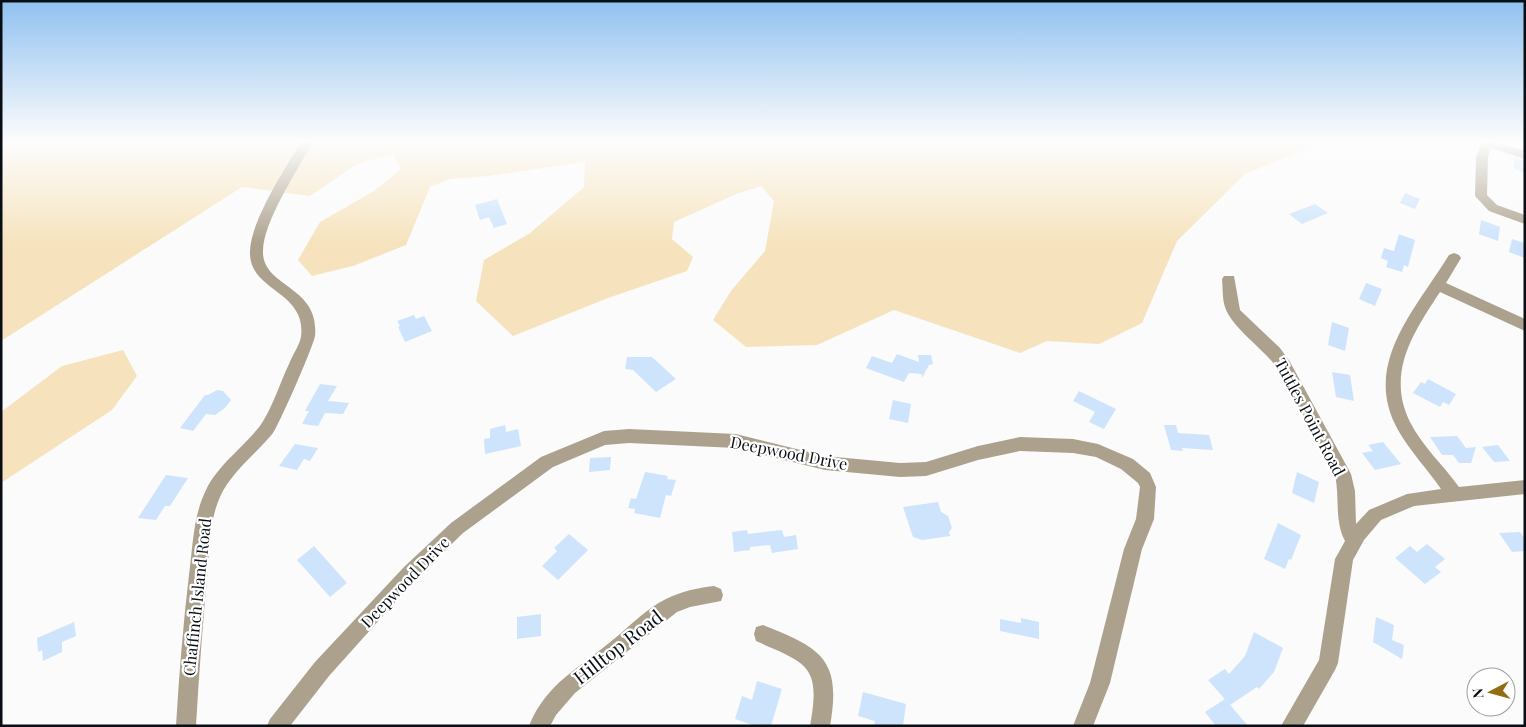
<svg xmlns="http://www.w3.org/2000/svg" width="1526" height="727" viewBox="0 0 1526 727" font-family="'Playfair Display',serif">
	<rect width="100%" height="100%" fill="#fbfbfb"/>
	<g fill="#f6e3bd">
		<path d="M10,142H1323L1245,174L1177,241L1142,323L1099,344L1047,341L1020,353L894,310L817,345L746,347L713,320L731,291L765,251L774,201L761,186L736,194L674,222L672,239L693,257L687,271L608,298L513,336L476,301L484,260L530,233L584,187L585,162L489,176L450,179L430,187L406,245L353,266L312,276L298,260L320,222L374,191L401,169L393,154L357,164L310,196L242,187L1,341V145Z"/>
		<path d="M123,350L137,376L112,410L1,483V412L62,366Z"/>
	</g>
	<g fill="#cde4fc">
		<path d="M1514,157L1525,161V173L1514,169Z"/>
		<path d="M1405,193L1420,199L1415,209L1400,203Z"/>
		<path d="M497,199L507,224L494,228L489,217L480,220L475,205Z"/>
		<path d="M1315,204L1328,213L1302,224L1289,214Z"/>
		<path d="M1481,220L1500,227L1498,241L1479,234Z"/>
		<path d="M1399,234L1415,240L1408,267L1404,265L1402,272L1386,267L1388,261L1381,258L1384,248L1394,251Z"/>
		<path d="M1512,239L1525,243V258L1509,252Z"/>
		<path d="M1366,283L1382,289L1375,306L1359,299Z"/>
		<path d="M414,315L416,319L424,316L432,331L405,342L398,327L400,326L397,321Z"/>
		<path d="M1332,322L1349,328L1345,351L1328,345Z"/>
		<path d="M897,354L919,362L918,355H931L933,364L929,365L922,378V374L909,373L904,382L866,368L872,356L892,363Z"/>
		<path d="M627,357H652L676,379L656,392L633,370L625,369Z"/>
		<path d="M1332,372L1350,375L1354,401L1336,397Z"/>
		<path d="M1428,379L1456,394L1449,405L1443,402L1440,407L1413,393L1421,382L1425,384Z"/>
		<path d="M320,384L337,386L328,401L349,403L343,414L325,413L318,426L302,424L309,411H305Z"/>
		<path d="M217,390L223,391L231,400L225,408L215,415L206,414L193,431L180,428L205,395H208Z"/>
		<path d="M1079,391L1116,409L1104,429L1089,422L1095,412L1073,401Z"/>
		<path d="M893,400L911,404L908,423L889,419Z"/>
		<path d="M505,425L506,432L518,429L521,446L485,454L484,439L490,438V429Z"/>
		<path d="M1164,425H1176L1178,433L1209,435L1213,450L1182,448L1183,451L1171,450Z"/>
		<path d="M1457,436L1466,448L1476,447L1471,463H1459L1453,455H1442L1430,437Z"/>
		<path d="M1383,442L1401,464L1375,470L1362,453L1373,451L1368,445Z"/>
		<path d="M295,444L318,448L310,461L304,459L297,470L279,466Z"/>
		<path d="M1498,445L1510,461L1494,462L1482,447Z"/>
		<path d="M611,457L610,470L589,472L590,458Z"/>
		<path d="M645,472L668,476L667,479L676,480L671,496L666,495L660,518L634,513L635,509L628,508L631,498L636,499Z"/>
		<path d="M1297,472L1319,482L1314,503L1292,493Z"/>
		<path d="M166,475L188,478L170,506H165L156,520L138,518Z"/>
		<path d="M938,502L941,512L948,516L952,528L949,532L950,536L922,540L913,537L903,507Z"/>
		<path d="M1278,523L1301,535L1291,560L1289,559L1285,569L1264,559Z"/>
		<path d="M747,530L748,534L782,530L784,537L796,535L798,549L772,553L770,545L750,547V550L734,552L732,532Z"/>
		<path d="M1520,532L1525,539V551L1512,552L1499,533Z"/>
		<path d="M569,534L588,550L558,580L542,566L557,551L554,548Z"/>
		<path d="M1427,544L1445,559L1435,567L1441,572L1425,584L1395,558L1410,546L1417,552Z"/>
		<path d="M314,546L347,583L330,597L297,560Z"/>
		<path d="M541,614V636L517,639V617Z"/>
		<path d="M1376,617L1394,625L1392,640L1404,645L1402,659L1373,642Z"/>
		<path d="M1021,618L1039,622V639L1000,631V619L1021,623Z"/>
		<path d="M74,622L76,636L62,642V652L43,661L42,650L38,652L37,638Z"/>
		<path d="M1254,632L1283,648L1274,672L1259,689L1257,687L1230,705L1208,680L1225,669L1229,674L1245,656Z"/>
		<path d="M757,681L782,689L771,726H756L735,719L742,696L752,700Z"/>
		<path d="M863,692L906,704L903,726H874L875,721L858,716Z"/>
		<path d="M1225,699L1248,726H1216L1205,712Z"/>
	</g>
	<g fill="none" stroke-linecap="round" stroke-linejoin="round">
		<g fill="#aca18d" fill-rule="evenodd">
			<path d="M301,142H313C298,169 263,222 263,251C262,288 320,285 315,336C314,345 279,425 273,433C256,454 231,472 220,497C210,519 210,544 208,567C203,620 199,673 196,726H176C179,675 183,625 189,575C193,546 193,516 206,490C219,463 245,447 262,423C273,406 280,383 289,364C292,356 299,346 301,337C307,290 248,292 250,251C251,220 285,169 301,142Z"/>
			<path d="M1482,142H1495L1525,151V159L1491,148L1488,157L1487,195L1497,205L1525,215V224L1489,211L1475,196L1476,157Z"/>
			<path d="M1454,253L1459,255L1461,258L1446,283L1525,319V331L1440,292C1413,333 1386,373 1410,422C1422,446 1444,466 1459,487L1525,480V494L1414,506L1381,520L1364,540L1353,560L1338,663L1335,670L1303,726H1281L1319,660L1335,559L1345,541C1334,520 1340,497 1335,475L1279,370C1265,350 1231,327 1225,307C1222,298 1223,288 1222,279L1224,276H1234L1240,310L1280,348L1290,362L1351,474L1355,491L1356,524L1369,510L1407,494L1441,489C1427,469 1410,451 1398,430C1361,364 1416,309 1449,255Z"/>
			<path d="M629,429L736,434L825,456L900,463L926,462L978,446L1020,437L1073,439L1098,444L1133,459L1150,473L1156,487L1154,519L1142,549L1110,683L1093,726H1073L1090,683L1124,549L1136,519L1140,487L1138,483L1121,469L1096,457L1073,453L1020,451L978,460L926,476L900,477L825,470L736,448L629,443L605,445L553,467L463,533L416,579L329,676L290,726H267L270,719L315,662L404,567L451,523L541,457L604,431Z"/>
			<path d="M714,586L721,589L723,595L721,601L690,607L677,612L575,693L556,715L550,726H529C546,683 581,667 614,639C630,626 647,608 666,599C682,591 697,588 714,586Z"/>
			<path d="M763,625C821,648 842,659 830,726H810C821,665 808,664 756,641L754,634L756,627Z"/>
		</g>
	</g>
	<linearGradient id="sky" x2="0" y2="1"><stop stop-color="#90c1f0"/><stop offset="0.58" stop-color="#fdfdfd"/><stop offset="1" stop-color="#fdfdfd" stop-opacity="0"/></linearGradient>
	<rect width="1526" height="244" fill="url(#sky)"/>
	<g text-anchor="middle" stroke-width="4.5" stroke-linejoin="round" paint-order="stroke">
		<g font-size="16" fill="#080e14" stroke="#fff">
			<text transform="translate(1310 417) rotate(62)" y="6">Tuttles Point Road</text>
			<text transform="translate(789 453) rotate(11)" y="6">Deepwood Drive</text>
			<text transform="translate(405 582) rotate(-46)" y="6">Deepwood Drive</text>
			<text transform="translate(197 597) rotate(-84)" y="6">Chaffinch Island Road</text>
		</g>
		<g font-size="19" fill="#080e14" stroke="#fff">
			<text transform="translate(618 647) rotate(-38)" y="7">Hilltop Road</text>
		</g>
	</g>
	<rect width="1526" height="727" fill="none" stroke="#080e14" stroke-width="5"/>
	<g transform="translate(1491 692) rotate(264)"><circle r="24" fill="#ffffff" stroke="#9c9fa1"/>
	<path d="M0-4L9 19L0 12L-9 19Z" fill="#926d14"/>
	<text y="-8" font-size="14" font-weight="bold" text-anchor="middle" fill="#080e14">N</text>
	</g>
</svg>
